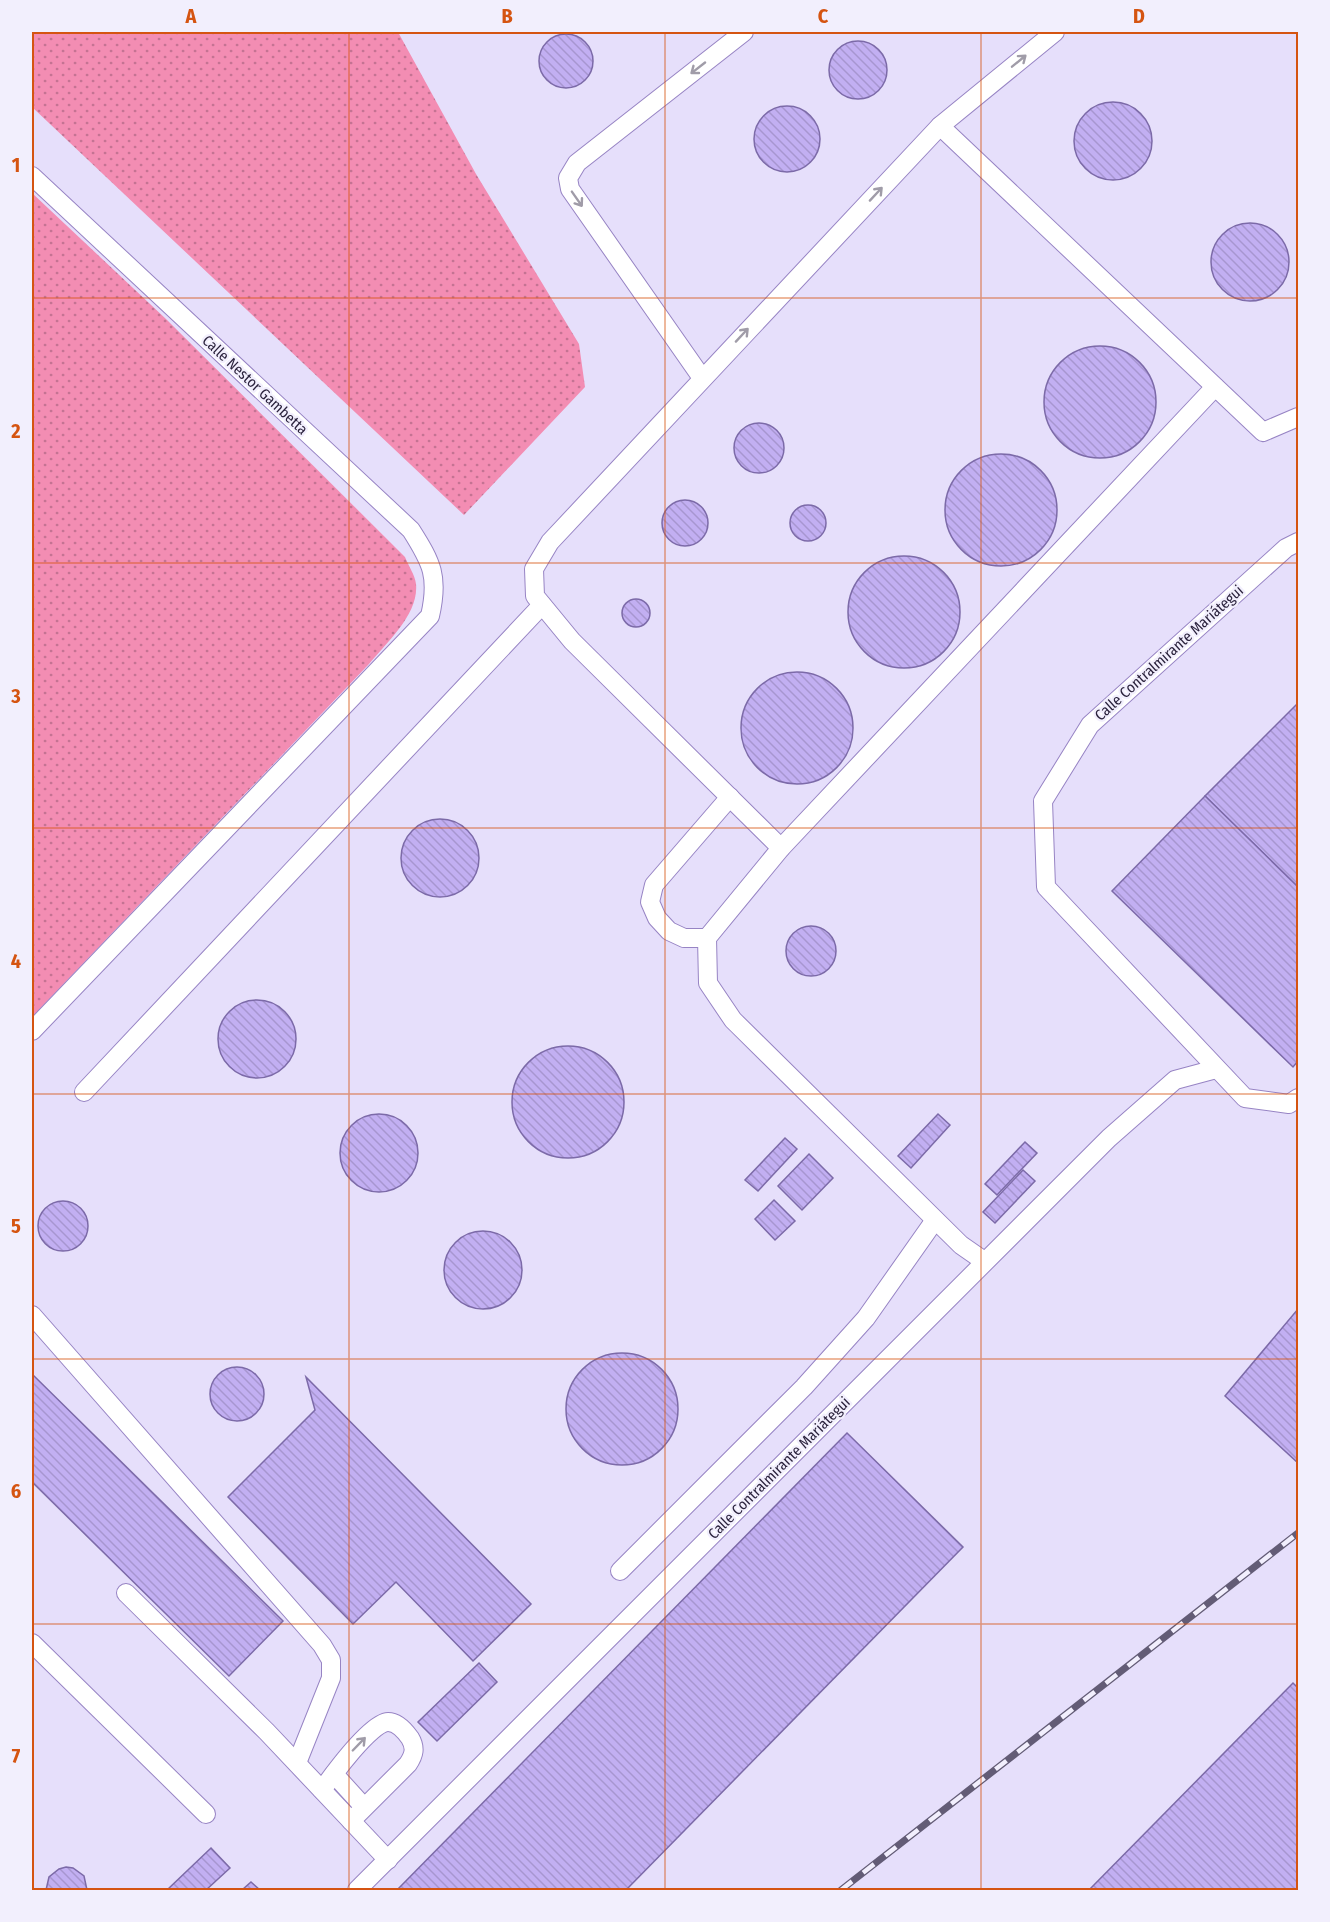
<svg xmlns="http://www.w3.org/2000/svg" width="1330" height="1922" viewBox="0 0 1330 1922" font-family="'Fira Sans Condensed',sans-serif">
	<defs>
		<pattern id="green-dots" width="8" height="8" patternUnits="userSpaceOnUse" patternTransform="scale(1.5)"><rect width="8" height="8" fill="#f38db3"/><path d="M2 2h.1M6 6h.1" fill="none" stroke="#c57393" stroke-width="1.8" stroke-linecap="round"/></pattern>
		<pattern id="building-back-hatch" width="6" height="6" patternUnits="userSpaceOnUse" patternTransform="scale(1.5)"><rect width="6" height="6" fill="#c2aff2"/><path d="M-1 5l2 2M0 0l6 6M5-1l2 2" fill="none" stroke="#a796d0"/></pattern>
	</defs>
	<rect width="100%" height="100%" fill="#e6dffb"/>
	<g fill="url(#green-dots)">
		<path d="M32,32H398L476,174L579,344L585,387L464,515L32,107Z"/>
		<path d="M32,193L166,319L405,557C408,565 415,575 416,584C419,614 387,642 369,664L32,1017Z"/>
	</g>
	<g fill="url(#building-back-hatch)" stroke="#7c6aa8" stroke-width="1.5">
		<circle cx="566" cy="61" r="27"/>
		<circle cx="858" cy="70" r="29"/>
		<circle cx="1113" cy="141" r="39"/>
		<circle cx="787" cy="139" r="33"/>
		<circle cx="1250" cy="262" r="39"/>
		<circle cx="1100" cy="402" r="56"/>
		<circle cx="759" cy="448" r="25"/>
		<circle cx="1001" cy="510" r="56"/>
		<circle cx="685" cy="523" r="23"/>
		<circle cx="808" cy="523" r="18"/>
		<circle cx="904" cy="612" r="56"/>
		<circle cx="636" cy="613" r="14"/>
		<circle cx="797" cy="728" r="56"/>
		<path d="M1298,703V887L1205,796Z"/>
		<path d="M1205,796L1298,887V1061L1293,1067L1112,891Z"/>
		<circle cx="440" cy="858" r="39"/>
		<circle cx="811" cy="951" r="25"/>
		<circle cx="257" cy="1039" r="39"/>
		<circle cx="568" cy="1102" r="56"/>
		<circle cx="379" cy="1153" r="39"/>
		<path d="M938,1114L950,1125L911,1168L898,1156Z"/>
		<path d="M785,1138L797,1149L758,1191L745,1180Z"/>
		<path d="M1025,1142L1037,1153L997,1195L985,1184Z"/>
		<path d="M809,1154L833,1178L802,1210L778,1186Z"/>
		<path d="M1023,1170L1035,1181L995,1223L983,1212Z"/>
		<path d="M774,1200L795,1221L775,1240L755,1219Z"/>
		<circle cx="63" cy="1226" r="25"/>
		<circle cx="483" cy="1270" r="39"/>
		<path d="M1298,1309V1463L1225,1396Z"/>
		<circle cx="622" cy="1409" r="56"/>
		<circle cx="237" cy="1394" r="27"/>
		<path d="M32,1374L283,1621L229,1676L32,1482Z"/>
		<path d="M306,1377L531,1604L473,1661L396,1582L353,1624L228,1497L315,1410Z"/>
		<path d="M847,1433L963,1547L626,1890H397Z"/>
		<path d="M479,1663L497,1682L437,1741L418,1722Z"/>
		<path d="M1293,1683L1298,1688V1890H1089Z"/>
		<path d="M211,1848L230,1868L206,1890H167Z"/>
		<path d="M66,1867L73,1868L84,1876L87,1890H46L49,1877L59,1869Z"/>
		<path d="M251,1882L260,1890H242Z"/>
	</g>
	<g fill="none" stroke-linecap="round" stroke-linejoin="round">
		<g stroke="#9784c4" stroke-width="20">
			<g id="minor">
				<path d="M940,126L1263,432L1298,417"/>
				<path d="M32,176L411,530C432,563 439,577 430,616L32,1031"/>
				<path d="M702,378L570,189L568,178L577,163L744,32"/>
				<path d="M1298,542L1286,548L1090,725L1043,801L1046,887L1245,1098L1289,1104L1298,1098"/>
				<path d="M781,848L572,641L535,596L534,569L550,542L940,126L1055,32"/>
				<path d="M707,938H684L669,931L657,918L650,902L654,885L730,797"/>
				<path d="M84,1092L542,605"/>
				<path d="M984,1261L961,1245L733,1020L708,983L707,938L781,848L1215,387"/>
				<path d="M32,1315L322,1645L331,1660V1678L297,1763"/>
				<path d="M620,1571L804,1387L866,1318L935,1220"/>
				<path d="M126,1593L267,1732L388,1860"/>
				<path d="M32,1643L206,1814"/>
				<path d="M334,1774L364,1807"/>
				<path d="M322,1790C332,1776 371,1722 388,1722C397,1722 405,1731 410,1738C416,1748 414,1755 408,1764L351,1821"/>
				<path d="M357,1890L1109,1138L1175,1080L1216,1069"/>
			</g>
		</g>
		<use href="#minor" stroke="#fff" stroke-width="18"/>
		<g stroke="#635c76" stroke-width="7">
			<path id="rail" d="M841,1890L1298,1533"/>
		</g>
		<use href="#rail" stroke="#f2effd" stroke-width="4.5" stroke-dasharray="14" stroke-linecap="butt"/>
	</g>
	<defs><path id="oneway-shaft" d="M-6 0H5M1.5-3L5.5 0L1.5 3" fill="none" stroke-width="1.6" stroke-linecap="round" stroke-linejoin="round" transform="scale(1.5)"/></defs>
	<g stroke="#a09ca8">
		<use href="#oneway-shaft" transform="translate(1019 61) rotate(-39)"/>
		<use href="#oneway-shaft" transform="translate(698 68) rotate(142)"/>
		<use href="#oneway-shaft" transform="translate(876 194) rotate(-47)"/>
		<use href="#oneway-shaft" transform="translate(577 199) rotate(55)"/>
		<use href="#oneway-shaft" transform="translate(742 335) rotate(-47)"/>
		<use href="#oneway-shaft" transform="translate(359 1744) rotate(-46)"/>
	</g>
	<path fill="none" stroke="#d55411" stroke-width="1.5" stroke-opacity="0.55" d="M349,32V1890M665,32V1890M981,32V1890M32,298H1298M32,563H1298M32,828H1298M32,1094H1298M32,1359H1298M32,1624H1298"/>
	<g text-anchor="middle" stroke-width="4.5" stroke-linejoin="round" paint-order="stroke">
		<g font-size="15" fill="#2b233d" stroke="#f2effd">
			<text transform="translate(255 385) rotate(43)" y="5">Calle Nestor Gambetta</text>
			<text transform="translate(1169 653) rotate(-42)" y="5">Calle Contralmirante Mariátegui</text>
			<text transform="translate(779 1468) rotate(-45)" y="5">Calle Contralmirante Mariátegui</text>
		</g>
	</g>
	<rect width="1330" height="1922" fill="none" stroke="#f2effd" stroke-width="66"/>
	<rect x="33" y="33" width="1264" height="1856" fill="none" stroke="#d55411" stroke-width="2"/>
	<g font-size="20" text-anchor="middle" font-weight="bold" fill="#d55411">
		<text x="191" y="23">A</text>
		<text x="507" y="23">B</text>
		<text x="823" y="23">C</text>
		<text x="1139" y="23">D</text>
		<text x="16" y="172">1</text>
		<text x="16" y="438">2</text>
		<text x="16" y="703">3</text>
		<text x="16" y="968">4</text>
		<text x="16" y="1233">5</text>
		<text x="16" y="1498">6</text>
		<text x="16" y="1763">7</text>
	</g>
</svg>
